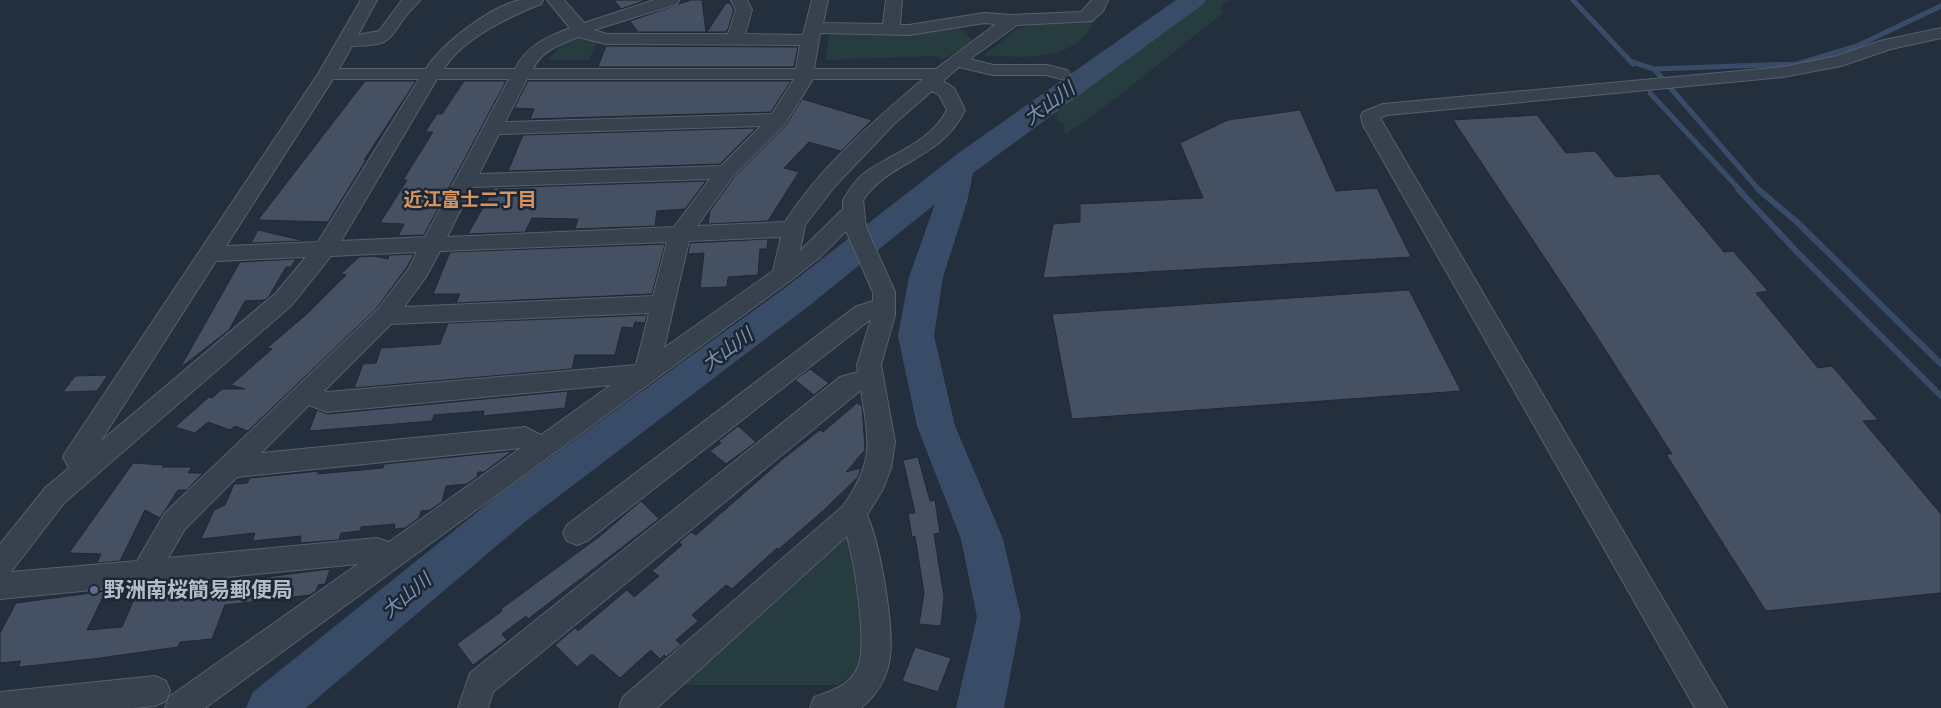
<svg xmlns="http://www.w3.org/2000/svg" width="1941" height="708" viewBox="0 0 1941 708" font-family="Jost,'Noto Sans JP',sans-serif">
	<rect width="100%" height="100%" fill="#242f3e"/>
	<g fill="#263c3f">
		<path d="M1184,0H1229L1221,6L1223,13L1120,95L1065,135L1064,124L1054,118L1086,72Z"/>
		<path d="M1051,21H1095C1072,65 1024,56 983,56L1017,29Z"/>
		<path d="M959,28L974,42L943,59L936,56L826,60L829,35L838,30L933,31Z"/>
		<path d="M600,35L589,60H548C563,40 575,36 600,35Z"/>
		<path d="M855,531L864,666L838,685H683Z"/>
	</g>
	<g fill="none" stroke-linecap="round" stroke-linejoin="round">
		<g stroke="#394c67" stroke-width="5">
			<path d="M1573,0L1633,64"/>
			<path d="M1632,62L1654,69L1797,64L1857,46L1941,6"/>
			<path d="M1654,69L1759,190"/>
			<path d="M1650,93L1740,190"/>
		</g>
		<g stroke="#394c67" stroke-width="6">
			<path d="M1738,189L1798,253L1941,396"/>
			<path d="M1758,189L1797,222L1941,364"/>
		</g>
		<path fill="#394c67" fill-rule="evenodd" d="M1176,0H1206L1202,5L973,173L967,202L943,277L934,336L955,426L1003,539L1021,617L1004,708H956L977,617L961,539L917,426L898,336L909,277L935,204L810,305L526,521L306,708H246L253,692L496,497L786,287L960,152Z"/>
	</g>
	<g fill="#455162" stroke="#1f2835">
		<path d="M614,0H647L621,9Z"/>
		<path d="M691,0H702L706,32H638L630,21Z"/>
		<path d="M726,3H730L734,10L728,29L725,32H707Z"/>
		<path d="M606,46L798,47L794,67H598Z"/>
		<path d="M365,81H416L364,160H366L328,222L258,220Z"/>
		<path d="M464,81H506L424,235L398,236L404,224L380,223L407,180H403L433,132H425L437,114H442Z"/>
		<path d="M528,81H791L771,112L530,119L534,109L514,108Z"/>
		<path d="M802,99L872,120L841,151L809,142L784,168L799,172L768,221L708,224L710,211L734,177L786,125Z"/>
		<path d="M1300,110L1336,191L1377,188L1411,257L1043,278L1053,224L1080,222V204L1203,198L1180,143L1228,120Z"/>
		<path d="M1537,115L1566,153L1595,151L1616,177L1659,174L1724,252L1733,251L1768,291L1756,293L1818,368L1832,366L1878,420L1863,421L1941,514V593L1766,611L1666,454H1672L1590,326L1453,120Z"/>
		<path d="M756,128L720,164L508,171L523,135Z"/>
		<path d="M706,181L685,209L657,211L655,226L575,229L578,219L532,218L525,232L468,234L494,188Z"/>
		<path d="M258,230L305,241L251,243Z"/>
		<path d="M768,239L767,249H760L758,275L728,277L727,287L700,288L704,253L688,254L690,243Z"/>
		<path d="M665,244L652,294L456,303L460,294H433L450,252Z"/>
		<path d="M414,254L407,267L376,309L248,431L235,426L230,430L208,422L195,433L175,427L209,397L212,398L222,389H245L231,385L272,349L267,348L309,312L346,275L341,274L359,257L374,256L388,259L389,255Z"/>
		<path d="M296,259L291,267H286L268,298L264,300L245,301L229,330L180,368L240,262Z"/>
		<path d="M1409,290L1461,391L1072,419L1052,314Z"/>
		<path d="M647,315L645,323L635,322L633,328L622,327L615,355H575L572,369L354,388L363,364L376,363L381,348L440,344L448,323Z"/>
		<path d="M810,369L829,383L814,395L795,380Z"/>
		<path d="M108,375L97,391L63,392L75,376Z"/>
		<path d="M568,391L565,408L483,416L484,411L434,415L432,421L309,431L317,410L327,414Z"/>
		<path d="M857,403L862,406L865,450L846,472L861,468L858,477L824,510L779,549L777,548L732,589L726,585L692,615L698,621L676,640L681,645L666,657L664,655L660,659L651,650L620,678L592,654L577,667L555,645L575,628L578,631L627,590L634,597L659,576L652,571L682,545L679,542L691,532L696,535L784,458L820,430L823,432Z"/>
		<path d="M738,426L756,442L726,464L710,451L721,443L719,441Z"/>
		<path d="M512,451L484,472H478L477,477L467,484L446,486L442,502L430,510L421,511L419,518L405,528L394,529L395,524L361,527L360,531L341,533L339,540L300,543L301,536L252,541L255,533L201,539L214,510L225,505L234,484L247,483L250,478L319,471L317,474L383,468L384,464Z"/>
		<path d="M918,457L930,501L935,500L940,533L934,534L944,597L941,626L919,624L924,593L915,536L912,537L908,513H915L903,460Z"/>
		<path d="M133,463L164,465L162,467H192L188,473H203L187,490H178L160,518L145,510L120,561L97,563L101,554L69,553Z"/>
		<path d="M641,501L659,519L528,619L526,616L502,634L507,640L473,665L457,644L502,611L501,609L600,536Z"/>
		<path d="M330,569L325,584L318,585L316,591L310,595L225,605L212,639L180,642L178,647L93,659L18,667L21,661L0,663V633L16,603L106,591L87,630L122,627L134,599L172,595L173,592L193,590L196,582L228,579L226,582Z"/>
		<path d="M915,647L951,658L938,692L902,681Z"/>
	</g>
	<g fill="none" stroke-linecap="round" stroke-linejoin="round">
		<g stroke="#565f6c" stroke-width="2">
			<g id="minor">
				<path d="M361,0H377L358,35L379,31L402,0H420C417,5 413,7 409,12C386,41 394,45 352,46L339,69H426C441,44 491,6 520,0C527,0 536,0 543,0L541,4C510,16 462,39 444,69H515C526,46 547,37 570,28L547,0H564L584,23L654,0H679L677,4L594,30L607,34H728L736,10L731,0H747L752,10L745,34L803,35L812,0H828L823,23L883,24L886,0H902L900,25H909L984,13L1013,15L1081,12L1092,0H1108L1103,11L1092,21L1017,25L970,59L993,65H1047L1067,70L1070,74L1067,78L1061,79L1046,75H993L959,67L943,81L954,88L965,110C941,160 890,160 863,200L866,227L895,292V315L881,365L895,442L891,468L883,489L867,515C880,544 896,633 889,663C885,682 875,696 861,708H810L814,697C831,691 849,686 857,669C869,646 854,562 847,536L657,708H619L623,697L843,506C875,461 869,442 861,390L493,692L488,708H458L470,673L840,377L858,372L857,365L871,319L587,541L577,545L567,541L563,533L567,525L855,307L873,301V292L846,231L819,258L791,280L205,708H165L169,697L358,564L0,599V544L46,487L69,468L63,457L67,450L318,74ZM984,23L996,24L936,69H814L820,33L909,35ZM578,37L606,44L800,45L796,69H533C541,51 561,44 578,37ZM333,79H419L318,242L226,246ZM437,79H509L425,237L341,241ZM527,79H794L772,114L505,122ZM813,79H923C874,121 820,167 785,222L697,226L733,176L785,124ZM932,91L939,95L947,110C929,145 890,153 862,175C854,182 848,192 843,200V209L800,251L805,225L835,186L895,123ZM761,126L721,166L479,174L499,134ZM710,179L674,227L447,237L472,187ZM781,237L773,271L664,348L689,241ZM667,242L653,296L404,307L426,277L440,251ZM417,252L409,268L377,310L165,513L137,561L11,572L64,503L292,305L331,256ZM306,257L276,293L100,442L216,261ZM649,313L636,365L328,392L324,391L391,324ZM611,385L541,435L525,427L261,453L309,405L327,412ZM521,448L389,542L377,538L168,558L185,529L237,477Z"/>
				<path d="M1941,28V38L1891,49L1841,66L1783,77L1387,115L1380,118L1727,708H1695L1363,125L1361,116L1363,112L1383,104L1783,67L1837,56L1880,41Z"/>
				<path d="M155,676L166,681L170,691L166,701L155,706L132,708H0V692Z"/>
			</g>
		</g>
		<use href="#minor" fill="#38414e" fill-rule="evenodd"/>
	</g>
	<circle fill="#5c6f8a" stroke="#1d2633" stroke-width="2" cx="94" cy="590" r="5"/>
	<g text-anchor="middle" stroke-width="5" stroke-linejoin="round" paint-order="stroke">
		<g font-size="19" font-style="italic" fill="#7c92b1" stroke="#1d2633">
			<text transform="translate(1049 103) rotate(-36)" y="7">大山川</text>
			<text transform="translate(727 349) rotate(-36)" y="7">大山川</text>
			<text transform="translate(406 595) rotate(-40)" y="7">大山川</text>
		</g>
		<g font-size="19" font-weight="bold" fill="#d59563" stroke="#1d2633">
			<text x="470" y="206">近江富士二丁目</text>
		</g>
		<g font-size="21" font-weight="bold" fill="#b4bcc9" stroke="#1d2633" text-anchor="start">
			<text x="104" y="597">野洲南桜簡易郵便局</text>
		</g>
	</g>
</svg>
